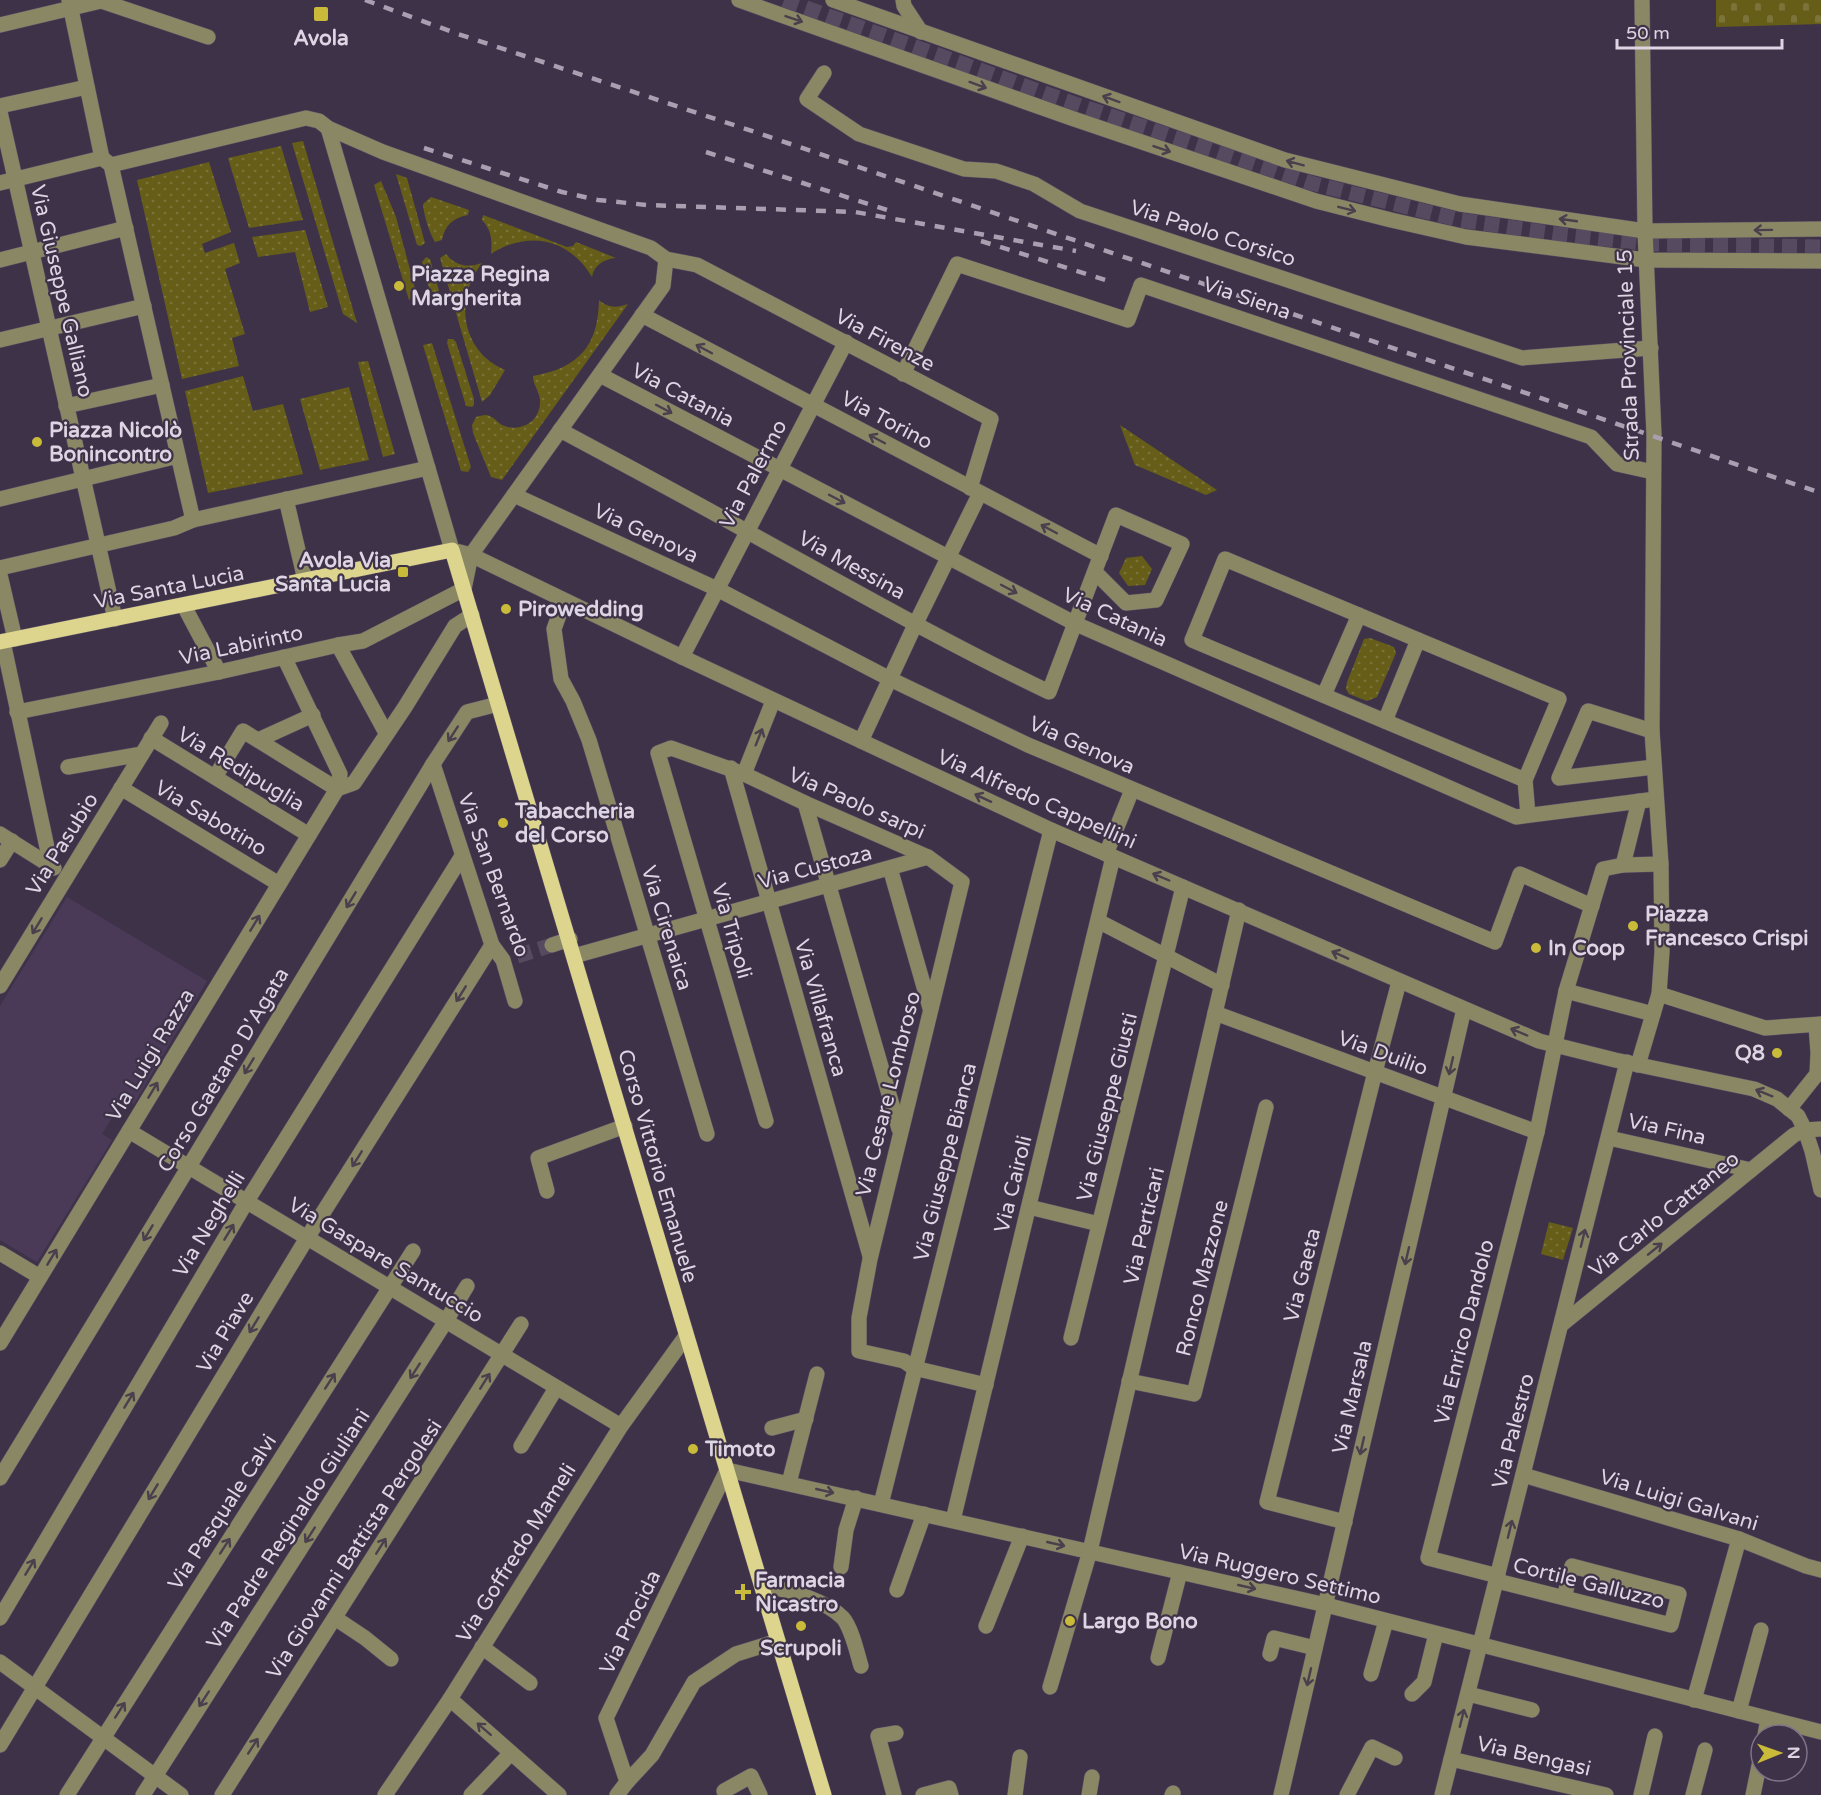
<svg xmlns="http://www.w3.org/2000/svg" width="1821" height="1795" viewBox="0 0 1821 1795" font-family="'Varela Round',sans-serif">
	<defs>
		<pattern id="green-dots" width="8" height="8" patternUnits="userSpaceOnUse" patternTransform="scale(1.5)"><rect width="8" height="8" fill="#655d18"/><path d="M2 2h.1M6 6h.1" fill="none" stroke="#7b7339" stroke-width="1.8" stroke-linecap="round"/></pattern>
		<pattern id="cemetery-stones" width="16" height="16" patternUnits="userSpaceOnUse" patternTransform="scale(1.5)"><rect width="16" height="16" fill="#655d18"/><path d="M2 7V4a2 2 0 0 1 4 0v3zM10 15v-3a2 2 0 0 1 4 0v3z" fill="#7b7339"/></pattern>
	</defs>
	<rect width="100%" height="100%" fill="#3e3249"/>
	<path fill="#4a3a57" d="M67,897L207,981L134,1104L123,1100L102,1134L112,1140L37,1262L0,1240V1006Z"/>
	<g fill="url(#green-dots)">
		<path d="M303,141L357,323L343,314L292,143Z"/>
		<path d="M281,146L303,220L249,228L228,158Z"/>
		<path d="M209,162L231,232L202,244L205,253L234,243L240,263L225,269L245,334L232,338L239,366L182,379L137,180Z"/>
		<path d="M396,174L407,178L425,243L421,246L417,245Z"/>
		<path d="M381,181L396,217L417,296L409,300L374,185Z"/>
		<path d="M431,197L469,210L468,215C453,218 445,225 442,240L435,242C429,232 424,216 423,204Z"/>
		<path d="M483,215L567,247L573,246L576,242L616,258C604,259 594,265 592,277C569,238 528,230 491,254C492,240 492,231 482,220Z"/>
		<path d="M305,230L328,307L310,312L295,252L258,257L252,237Z"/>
		<path d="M446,254C456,266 467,268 482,263C454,299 461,351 505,370L490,395L482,402L440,258Z"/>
		<path d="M426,257L430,259L439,291L437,294L430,291L422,262Z"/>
		<path d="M599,300C608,308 617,308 628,304L502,480L491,477L473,433L472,425L476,417C479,416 483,415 486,415C493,416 496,421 502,425C512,430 525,428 533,420C537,416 540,409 540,403C541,393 533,386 533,376C579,368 598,346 599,300Z"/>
		<path d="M448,339H453L456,342L474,399V405L472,407L466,406L447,343Z"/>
		<path d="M432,343L471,467L468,472L461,471L423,345Z"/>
		<path d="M368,361L395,454L383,457L358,362Z"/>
		<path d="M243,376L253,411L283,404L303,474L208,493L185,391Z"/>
		<path d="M349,387L369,460L320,470L300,399Z"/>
		<path d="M1120,425L1217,490L1206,495L1135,465Z"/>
		<path d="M1142,556L1152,569L1145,585L1128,586L1119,573L1126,558Z"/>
		<path d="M1370,638L1394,647L1396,653L1377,697L1367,701L1349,694L1346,689L1347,682L1364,639Z"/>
		<path d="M1549,1222L1573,1228L1563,1260L1541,1254Z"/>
	</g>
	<path fill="url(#cemetery-stones)" d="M1716,0H1821V24L1716,27Z"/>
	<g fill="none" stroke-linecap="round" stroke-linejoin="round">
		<path stroke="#564a60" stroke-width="15" stroke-dasharray="15 8" stroke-linecap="butt" d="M517,956L552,945"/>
		<path stroke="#564a60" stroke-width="15" stroke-dasharray="15 8" stroke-linecap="butt" d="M784,0L1075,104L1311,183L1460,220L1557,234L1653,244L1821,247"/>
		<g stroke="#5b4f65" stroke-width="16">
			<g id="minor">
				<path d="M69,0L102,158"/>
				<path d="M739,0L1071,118L1316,201L1391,220L1466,237L1646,260L1821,261"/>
				<path d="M833,0L1285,160L1460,204L1645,231L1821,229"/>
				<path d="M903,0L904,6L921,32"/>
				<path d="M0,25L101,1L208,37"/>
				<path d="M824,73L807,99L859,134L964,169L996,171L1034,184L1080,211L1522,358L1651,348"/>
				<path d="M0,106L87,87"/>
				<path d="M0,112L115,619"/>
				<path d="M328,128L452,550L471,555L682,657L1051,830L1539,1041L1615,1060L1754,1089L1777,1099L1798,1116L1805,1130L1812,1151L1821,1190"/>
				<path d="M111,165L306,118L319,121L328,128L383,152L651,248L666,259L697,265L991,419L970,488"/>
				<path d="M0,183L102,158L111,165L193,520"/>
				<path d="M0,260L126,228"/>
				<path d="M642,315L1101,556"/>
				<path d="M0,340L144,306"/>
				<path d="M903,374L957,264L1128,320L1141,285L1591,437L1617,464L1653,472"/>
				<path d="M600,375L1076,624L1516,817L1656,799"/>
				<path d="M66,406L162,385"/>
				<path d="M560,430C623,464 686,497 748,532C848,587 946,643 1049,692L1116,515L1182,544L1156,600L1126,603L1095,572"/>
				<path d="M514,495L717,589L890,679L1028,745L1495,942L1520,874L1592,906"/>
				<path d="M0,499L178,456"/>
				<path d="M286,499L305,580"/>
				<path d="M0,568L174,528L193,520L428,468"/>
				<path d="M0,575L15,639"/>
				<path d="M564,601L554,629L561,679L573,701L589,740L707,1134"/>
				<path d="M184,606L219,672"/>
				<path d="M3,642L51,866"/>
				<path d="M338,645L386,733"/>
				<path d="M682,657L846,342"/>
				<path d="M1324,695L1359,615"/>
				<path d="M17,712L219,672L338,645L363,641L464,589L471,555L663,286L666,259"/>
				<path d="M1385,721L1418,640"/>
				<path d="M1652,731L1588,711L1559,778L1654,767"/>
				<path d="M151,738L309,835"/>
				<path d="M258,740L313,715"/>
				<path d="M861,741L915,625L980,493"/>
				<path d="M433,764L492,945L503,960L515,1001"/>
				<path d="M68,767L142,754"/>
				<path d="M731,768L870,1256"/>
				<path d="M744,774L773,701"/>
				<path d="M215,777L243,731L337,789"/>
				<path d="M1525,780L1192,640L1225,559L1559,699L1525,780L1528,815"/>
				<path d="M121,788L279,884"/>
				<path d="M337,789L354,783L405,707L455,626L472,615"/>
				<path d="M805,803L899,1129"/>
				<path d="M0,834L54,868"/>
				<path d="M1106,854L1132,790"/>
				<path d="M0,860L12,841"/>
				<path d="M1623,865L1639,801"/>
				<path d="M890,868L930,1008"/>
				<path d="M1098,921L1222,985"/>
				<path d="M552,945L570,939"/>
				<path d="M574,956L928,857"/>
				<path d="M0,986L161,723"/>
				<path d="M1566,991L1653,1014"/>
				<path d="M1659,994L1765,1028L1821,1024"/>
				<path d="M1215,1013L1537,1132"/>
				<path d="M1638,1065L1659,994L1662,952L1661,864L1652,731L1654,435L1645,231L1642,0"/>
				<path d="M1789,1109L1817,1074L1818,1053L1816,1025"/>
				<path d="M766,1121L658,753L671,748L744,774L805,803L928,857L962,882L870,1259L859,1318V1351L904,1361L914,1368L986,1385"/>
				<path d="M129,1131L621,1426"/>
				<path d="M1609,1138L1751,1170"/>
				<path d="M547,1191L538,1158L625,1126"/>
				<path d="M1029,1207L1099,1224"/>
				<path d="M0,1253L40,1277"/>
				<path d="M1561,1325L1794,1135L1805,1130L1821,1129"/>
				<path d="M1071,1338L1183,887"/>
				<path d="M0,1343L337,789L340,774L284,657"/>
				<path d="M1129,1381L1194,1394L1266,1107"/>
				<path d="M772,1428L806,1419"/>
				<path d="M521,1446L556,1388"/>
				<path d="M1523,1475L1739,1539L1806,1566L1821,1570"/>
				<path d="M0,1478L433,764L467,712L498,704"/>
				<path d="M789,1483L817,1374"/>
				<path d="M881,1504L1051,830"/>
				<path d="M953,1520L1113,857"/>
				<path d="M1345,1522L1267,1502L1375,1072L1399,982"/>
				<path d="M841,1567L846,1530L856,1498"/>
				<path d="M1498,1576L1428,1558L1537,1132L1566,991L1603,869L1623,865L1661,864"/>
				<path d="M1497,1581L1671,1625L1679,1594L1572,1566L1564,1598"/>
				<path d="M761,1584C787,1591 823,1598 843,1618C852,1629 857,1653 861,1666"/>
				<path d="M897,1590L924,1514"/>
				<path d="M0,1618L247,1201L462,856"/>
				<path d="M335,1618L365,1638L391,1659"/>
				<path d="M986,1626L1022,1536"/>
				<path d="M482,1647L530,1683"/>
				<path d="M1270,1654L1274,1638L1315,1648"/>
				<path d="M1158,1658L1180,1572"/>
				<path d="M0,1662L181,1795"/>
				<path d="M1371,1674L1386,1621"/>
				<path d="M1050,1687L1090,1551L1239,910"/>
				<path d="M1412,1694L1424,1682L1436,1634"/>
				<path d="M1468,1694L1532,1710"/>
				<path d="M450,1699L559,1795"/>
				<path d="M1694,1700L1739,1539"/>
				<path d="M1739,1711L1761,1630"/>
				<path d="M1765,1735L1768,1719"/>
				<path d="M0,1745L307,1238L492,945"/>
				<path d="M1451,1759L1606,1795"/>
				<path d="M627,1782L652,1755L694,1682L736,1654L778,1641"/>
				<path d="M724,1791L751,1776L760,1795"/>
				<path d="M67,1795L413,1251"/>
				<path d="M143,1795L446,1321L467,1286"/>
				<path d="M222,1795L521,1324"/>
				<path d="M385,1795L450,1699L621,1426L686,1336"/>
				<path d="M471,1795L511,1753"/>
				<path d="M617,1795L627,1782L606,1718L727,1470L1326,1605L1821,1732"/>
				<path d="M894,1795L878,1736L896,1733"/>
				<path d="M923,1795L949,1788L951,1795"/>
				<path d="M1015,1795L1020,1757"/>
				<path d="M1089,1795L1092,1777"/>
				<path d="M1172,1795L1173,1793"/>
				<path d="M1281,1795L1464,1009"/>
				<path d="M1347,1795L1372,1747L1395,1758"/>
				<path d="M1442,1795L1627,1062"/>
				<path d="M1641,1795L1655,1736"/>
				<path d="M1693,1795L1705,1750"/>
				<path d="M1753,1795L1761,1756"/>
			</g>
		</g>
		<g stroke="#5b4f65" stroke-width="16">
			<path id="major" d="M0,642L452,550L824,1795"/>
		</g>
		<use href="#minor" stroke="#8a8765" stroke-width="15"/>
		<use href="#major" stroke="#ddd58e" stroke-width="15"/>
		<g stroke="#a89fb0" stroke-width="4.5" stroke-dasharray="10 10" stroke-linecap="butt">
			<path d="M365,0L458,34L758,133L1821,493"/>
			<path d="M424,148L562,192L598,200L647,205L855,212L1076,251"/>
			<path d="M706,152L887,210"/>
			<path d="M981,241L1112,282"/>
		</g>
	</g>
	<defs><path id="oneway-shaft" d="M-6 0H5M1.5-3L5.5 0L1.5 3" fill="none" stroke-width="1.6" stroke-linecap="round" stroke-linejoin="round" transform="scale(1.5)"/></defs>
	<g stroke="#493f4d">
		<use href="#oneway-shaft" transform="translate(794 19) rotate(19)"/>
		<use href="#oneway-shaft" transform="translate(978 85) rotate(20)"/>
		<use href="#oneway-shaft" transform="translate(1111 99) rotate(-160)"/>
		<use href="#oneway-shaft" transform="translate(1162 149) rotate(19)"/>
		<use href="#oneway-shaft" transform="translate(1295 163) rotate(-165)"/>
		<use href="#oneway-shaft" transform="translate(1347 209) rotate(14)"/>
		<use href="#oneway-shaft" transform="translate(1568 220) rotate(-172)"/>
		<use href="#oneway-shaft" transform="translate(1763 230) rotate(179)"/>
		<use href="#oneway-shaft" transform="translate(704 349) rotate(-152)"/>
		<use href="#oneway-shaft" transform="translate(664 409) rotate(28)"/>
		<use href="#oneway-shaft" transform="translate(877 439) rotate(-152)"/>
		<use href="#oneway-shaft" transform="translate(837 499) rotate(28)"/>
		<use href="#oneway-shaft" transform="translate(1049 529) rotate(-152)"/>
		<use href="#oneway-shaft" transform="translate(1009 589) rotate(28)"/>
		<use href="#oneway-shaft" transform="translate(453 734) rotate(123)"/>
		<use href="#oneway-shaft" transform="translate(759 737) rotate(-68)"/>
		<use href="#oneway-shaft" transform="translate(983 798) rotate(-155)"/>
		<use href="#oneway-shaft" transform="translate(1161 877) rotate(-157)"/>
		<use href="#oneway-shaft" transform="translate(351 900) rotate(121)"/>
		<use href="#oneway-shaft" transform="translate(255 923) rotate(-59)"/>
		<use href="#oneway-shaft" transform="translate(37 926) rotate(121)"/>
		<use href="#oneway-shaft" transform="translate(1340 955) rotate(-156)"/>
		<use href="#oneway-shaft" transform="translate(461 994) rotate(122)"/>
		<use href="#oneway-shaft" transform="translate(1519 1032) rotate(-157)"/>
		<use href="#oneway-shaft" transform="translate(249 1066) rotate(121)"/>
		<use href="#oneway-shaft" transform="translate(1451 1066) rotate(103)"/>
		<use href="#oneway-shaft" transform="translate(153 1090) rotate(-59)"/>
		<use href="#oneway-shaft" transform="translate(1764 1093) rotate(-158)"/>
		<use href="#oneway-shaft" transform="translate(357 1159) rotate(122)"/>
		<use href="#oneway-shaft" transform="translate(229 1232) rotate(-59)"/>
		<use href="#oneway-shaft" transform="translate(148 1233) rotate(121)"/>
		<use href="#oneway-shaft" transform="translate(1583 1238) rotate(-76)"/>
		<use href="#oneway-shaft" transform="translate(1655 1249) rotate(-39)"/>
		<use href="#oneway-shaft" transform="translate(1407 1256) rotate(103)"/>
		<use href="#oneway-shaft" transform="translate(52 1257) rotate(-59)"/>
		<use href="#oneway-shaft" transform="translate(254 1325) rotate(121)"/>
		<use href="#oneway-shaft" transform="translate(415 1371) rotate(123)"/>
		<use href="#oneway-shaft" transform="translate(330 1381) rotate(-57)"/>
		<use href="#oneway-shaft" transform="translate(485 1381) rotate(-58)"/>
		<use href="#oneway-shaft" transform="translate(129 1400) rotate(-59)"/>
		<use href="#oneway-shaft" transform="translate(1362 1446) rotate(103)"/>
		<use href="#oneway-shaft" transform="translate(825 1491) rotate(13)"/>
		<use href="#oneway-shaft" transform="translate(153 1492) rotate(121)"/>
		<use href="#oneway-shaft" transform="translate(1510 1529) rotate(-76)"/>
		<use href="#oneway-shaft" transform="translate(310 1535) rotate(123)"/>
		<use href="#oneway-shaft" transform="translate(1056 1544) rotate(13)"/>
		<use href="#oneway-shaft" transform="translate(225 1546) rotate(-57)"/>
		<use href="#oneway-shaft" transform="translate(381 1546) rotate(-58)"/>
		<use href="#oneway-shaft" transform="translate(30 1567) rotate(-59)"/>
		<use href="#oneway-shaft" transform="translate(1247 1587) rotate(13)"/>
		<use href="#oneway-shaft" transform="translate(1309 1677) rotate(103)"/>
		<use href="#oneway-shaft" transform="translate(204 1699) rotate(123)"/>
		<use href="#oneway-shaft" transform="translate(120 1710) rotate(-57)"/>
		<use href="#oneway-shaft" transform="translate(1462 1718) rotate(-76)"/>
		<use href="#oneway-shaft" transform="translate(484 1729) rotate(-139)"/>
		<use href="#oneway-shaft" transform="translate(253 1746) rotate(-57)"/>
	</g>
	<g fill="#c9ba3a" stroke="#3e3249" stroke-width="2">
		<rect x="313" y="6" width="16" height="16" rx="3"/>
		<circle cx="399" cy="286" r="6"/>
		<circle cx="37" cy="442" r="6"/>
		<rect x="397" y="566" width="12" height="12" rx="3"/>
		<circle cx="506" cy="609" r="6"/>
		<circle cx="503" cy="823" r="6"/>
		<circle cx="1633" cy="926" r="6"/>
		<circle cx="1536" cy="948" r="6"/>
		<circle cx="1777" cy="1053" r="6"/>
		<circle cx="693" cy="1449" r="6"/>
		<path d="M740 1583h6v6h6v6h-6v6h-6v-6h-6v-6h6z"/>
		<circle cx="1070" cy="1621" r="6"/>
		<circle cx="801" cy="1626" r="6"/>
	</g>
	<g text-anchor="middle" stroke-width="4.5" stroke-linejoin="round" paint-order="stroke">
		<g font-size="21" font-weight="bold" fill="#ddd5e3" stroke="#3e3249" text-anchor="start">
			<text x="321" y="45" text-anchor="middle">Avola</text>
			<text x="411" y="281">Piazza Regina<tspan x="411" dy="24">Margherita</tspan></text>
			<text x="49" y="437">Piazza Nicolò<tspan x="49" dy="24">Bonincontro</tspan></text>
			<text x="391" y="567" text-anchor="end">Avola Via<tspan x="391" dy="24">Santa Lucia</tspan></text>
			<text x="518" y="616">Pirowedding</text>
			<text x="515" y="818">Tabaccheria<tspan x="515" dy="24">del Corso</tspan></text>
			<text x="1645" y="921">Piazza<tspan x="1645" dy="24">Francesco Crispi</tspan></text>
			<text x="1548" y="955">In Coop</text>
			<text x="1765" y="1060" text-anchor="end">Q8</text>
			<text x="705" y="1456">Timoto</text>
			<text x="755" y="1587">Farmacia<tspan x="755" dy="24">Nicastro</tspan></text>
			<text x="1082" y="1628">Largo Bono</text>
			<text x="801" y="1655" text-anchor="middle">Scrupoli</text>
		</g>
		<g font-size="21" fill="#ddd5e3" stroke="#3e3249">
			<text transform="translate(1213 233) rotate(18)" y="7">Via Paolo Corsico</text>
			<text transform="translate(62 291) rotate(77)" y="7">Via Giuseppe Galliano</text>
			<text transform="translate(1247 298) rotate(19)" y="7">Via Siena</text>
			<text transform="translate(885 340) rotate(28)" y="7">Via Firenze</text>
			<text transform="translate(1628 355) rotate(-92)" y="7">Strada Provinciale 15</text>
			<text transform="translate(683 395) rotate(28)" y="7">Via Catania</text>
			<text transform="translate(887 420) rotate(28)" y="7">Via Torino</text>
			<text transform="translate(753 474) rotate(-62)" y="7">Via Palermo</text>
			<text transform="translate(646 533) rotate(25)" y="7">Via Genova</text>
			<text transform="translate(852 565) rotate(29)" y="7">Via Messina</text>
			<text transform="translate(169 587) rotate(-11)" y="7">Via Santa Lucia</text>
			<text transform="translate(1115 617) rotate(25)" y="7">Via Catania</text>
			<text transform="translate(241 645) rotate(-12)" y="7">Via Labirinto</text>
			<text transform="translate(1082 745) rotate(24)" y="7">Via Genova</text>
			<text transform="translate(241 769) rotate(31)" y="7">Via Redipuglia</text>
			<text transform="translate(1037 799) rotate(24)" y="7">Via Alfredo Cappellini</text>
			<text transform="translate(857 803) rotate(24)" y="7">Via Paolo sarpi</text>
			<text transform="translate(211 818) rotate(31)" y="7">Via Sabotino</text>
			<text transform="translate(62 844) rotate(-58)" y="7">Via Pasubio</text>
			<text transform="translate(815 867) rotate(-15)" y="7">Via Custoza</text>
			<text transform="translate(494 875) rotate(70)" y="7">Via San Bernardo</text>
			<text transform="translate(667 928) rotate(73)" y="7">Via Cirenaica</text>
			<text transform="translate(732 931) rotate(74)" y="7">Via Tripoli</text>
			<text transform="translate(821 1008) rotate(74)" y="7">Via Villafranca</text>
			<text transform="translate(1383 1053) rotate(20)" y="7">Via Duilio</text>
			<text transform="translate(150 1055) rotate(-59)" y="7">Via Luigi Razza</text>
			<text transform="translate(223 1070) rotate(-59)" y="7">Corso Gaetano D'Agata</text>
			<text transform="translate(888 1094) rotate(-76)" y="7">Via Cesare Lombroso</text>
			<text transform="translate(1107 1107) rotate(-76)" y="7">Via Giuseppe Giusti</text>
			<text transform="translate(1667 1129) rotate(13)" y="7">Via Fina</text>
			<text transform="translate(945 1162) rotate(-76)" y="7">Via Giuseppe Bianca</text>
			<text transform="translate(658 1166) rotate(74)" y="7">Corso Vittorio Emanuele</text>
			<text transform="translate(1013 1184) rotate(-76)" y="7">Via Cairoli</text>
			<text transform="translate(1664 1214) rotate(-39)" y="7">Via Carlo Cattaneo</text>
			<text transform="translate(209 1224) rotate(-59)" y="7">Via Neghelli</text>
			<text transform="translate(1144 1226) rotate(-77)" y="7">Via Perticari</text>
			<text transform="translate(386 1260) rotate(31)" y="7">Via Gaspare Santuccio</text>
			<text transform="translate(1302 1275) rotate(-76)" y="7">Via Gaeta</text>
			<text transform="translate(1202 1278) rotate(-76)" y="7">Ronco Mazzone</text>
			<text transform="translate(225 1332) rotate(-59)" y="7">Via Piave</text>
			<text transform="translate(1464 1332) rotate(-76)" y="7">Via Enrico Dandolo</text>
			<text transform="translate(1352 1397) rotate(-77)" y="7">Via Marsala</text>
			<text transform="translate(1513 1431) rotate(-76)" y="7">Via Palestro</text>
			<text transform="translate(1679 1500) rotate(17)" y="7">Via Luigi Galvani</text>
			<text transform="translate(222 1512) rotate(-57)" y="7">Via Pasquale Calvi</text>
			<text transform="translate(288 1529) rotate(-57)" y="7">Via Padre Reginaldo Giuliani</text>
			<text transform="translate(354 1549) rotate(-57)" y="7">Via Giovanni Battista Pergolesi</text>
			<text transform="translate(516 1553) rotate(-58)" y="7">Via Goffredo Mameli</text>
			<text transform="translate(1280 1574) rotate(13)" y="7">Via Ruggero Settimo</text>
			<text transform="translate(1589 1583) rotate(14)" y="7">Cortile Galluzzo</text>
			<text transform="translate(630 1622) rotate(-64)" y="7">Via Procida</text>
			<text transform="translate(1534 1756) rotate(13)" y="7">Via Bengasi</text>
		</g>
	</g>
	<g transform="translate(1779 1753) rotate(89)"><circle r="28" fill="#3e3249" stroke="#7e7387" stroke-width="1.5"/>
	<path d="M0-4.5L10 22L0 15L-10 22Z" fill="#c9ba3a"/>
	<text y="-9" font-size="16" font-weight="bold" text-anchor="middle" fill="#ddd5e3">N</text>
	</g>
	<path d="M1617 39v9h165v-9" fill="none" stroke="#ddd5e3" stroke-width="3"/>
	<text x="1626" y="39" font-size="18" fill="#ddd5e3" stroke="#3e3249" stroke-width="4.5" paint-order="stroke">50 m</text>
</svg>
